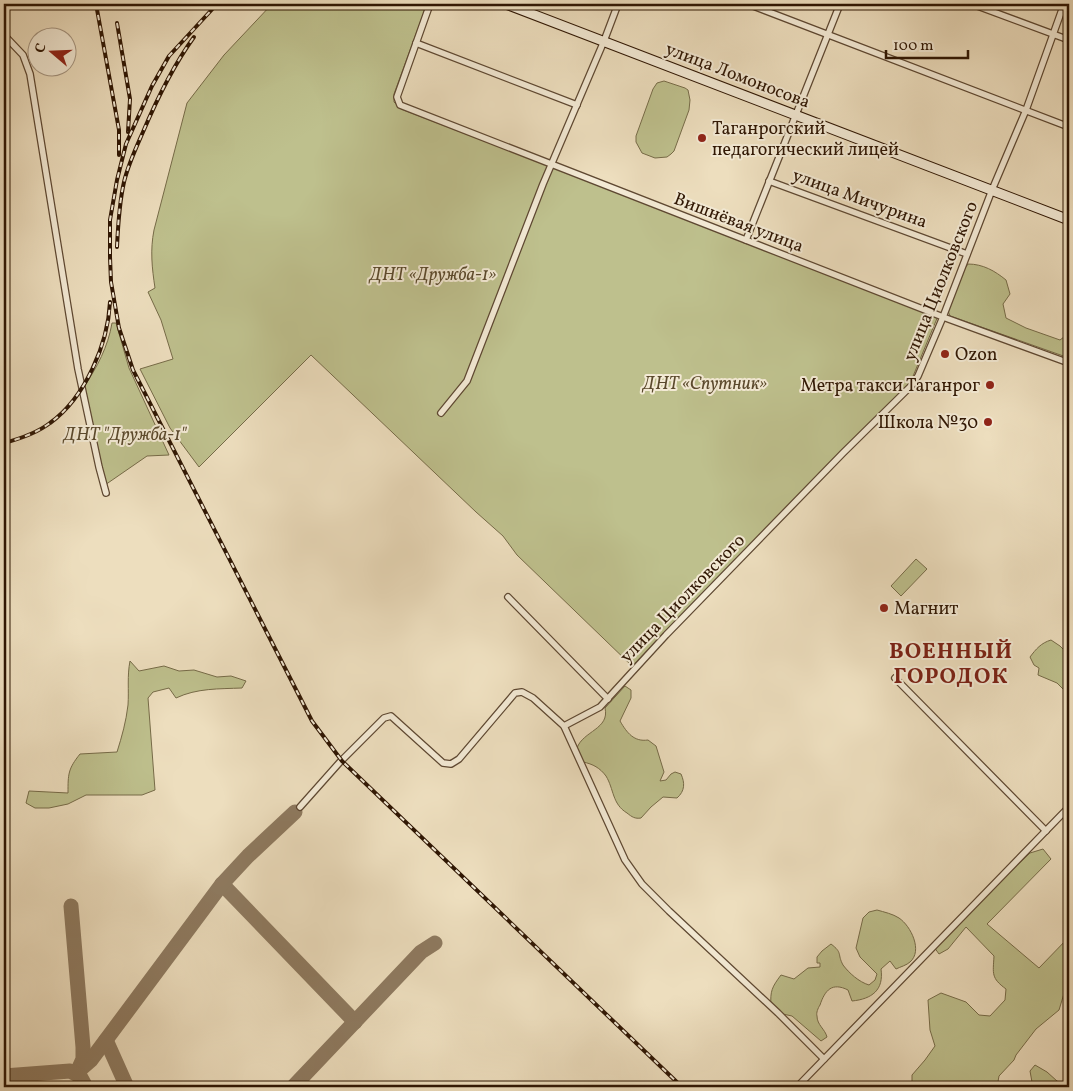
<svg xmlns="http://www.w3.org/2000/svg" width="1073" height="1091" viewBox="0 0 1073 1091" font-family="Vollkorn,serif">
	<rect width="100%" height="100%" fill="#eddebe"/>
	<filter id="stains"><feTurbulence type="fractalNoise" baseFrequency=".004" numOctaves="4"/><feColorMatrix values="0 0 0 0 .2 0 0 0 0 .09 0 0 0 0 .02 0 0 0 .5 -.17"/></filter>
	<radialGradient id="worn" r=".72"><stop offset=".6" stop-color="#630" stop-opacity="0"/><stop offset="1" stop-color="#630" stop-opacity=".3"/></radialGradient>
	<g fill="#bec08d" stroke="#766b48">
		<path d="M272,4H427L394,94V102L401,109L938,316L911,381L632,666L517,555L503,536L476,512L311,355L199,467L170,428L140,369L173,359L161,320L148,292L155,288C152,268 150,250 154,230L187,103L224,55Z"/>
		<path d="M664,81L685,88L688,90L690,100L689,110L674,151L671,154L667,157L655,158L642,153L636,142V136L653,89L657,83Z"/>
		<path d="M968,264C983,264 995,271 1006,280L1010,294L1003,304L1006,318L1026,328L1060,340L1069,333V358L950,316L947,308L958,278Z"/>
		<path d="M112,323H116L129,368L169,455L147,456L105,485L84,387C97,367 108,347 112,323Z"/>
		<path d="M916,559L927,569L901,596L891,586Z"/>
		<path d="M1051,640L1060,646L1069,655V695L1057,683L1038,675L1039,668L1034,665L1030,657C1036,649 1041,643 1051,640Z"/>
		<path d="M130,661L139,671L164,666L179,671L194,670L217,677L231,676L246,681L242,688C219,689 197,688 176,698L169,688L153,692L148,698L155,790L142,795H86L68,804L49,808H35L26,803L29,791L68,793C68,774 68,769 80,754L117,752C122,736 126,722 128,705C129,690 127,676 130,661Z"/>
		<path d="M625,686L631,690V698L620,721C627,733 634,742 648,740L656,746L664,772L660,781L666,780L671,774L675,772L681,774C685,783 685,791 677,798L663,797L651,807L641,818C635,819 632,817 627,813C612,804 614,789 606,776C600,768 593,764 583,762L577,748C583,731 610,729 605,708Z"/>
		<path d="M1043,849L1051,859L987,924L1039,968L1069,937V977L1059,1010L1036,1029L1016,1055L1014,1060L999,1076L997,1087H912V1075L925,1060L935,1046L930,1030L928,1000L941,993L966,1002L979,1015L990,1016L1005,1000L1006,989C991,978 993,974 994,956L966,927L948,949L939,954L934,947L972,908L1030,853Z"/>
		<path d="M877,910C884,912 893,914 899,918C911,926 923,951 910,962C907,965 900,967 896,969L890,961L881,969C884,990 872,999 852,1001L848,990C832,982 825,990 820,1005C818,1008 816,1013 817,1016C817,1025 825,1029 827,1037L821,1041L792,1016L778,1013L771,1006C770,991 772,987 781,975L794,979L808,968L820,967V963H817V957L822,951L831,944C843,953 837,954 843,965C849,973 859,982 869,985L875,980L877,974L860,957L856,948L863,918L869,912Z"/>
		<path d="M1035,1065L1047,1072L1057,1081L1068,1087H1030L1032,1082L1030,1071Z"/>
	</g>
	<g fill="none" stroke-linecap="round" stroke-linejoin="round">
		<g stroke="#8e7a60" stroke-width="15">
			<path d="M222,884L355,1022"/>
			<path d="M71,906L83,1047V1059L78,1070"/>
			<path d="M106,1040L127,1087"/>
			<path d="M76,1073L91,1060L222,884L248,856L295,812"/>
			<path d="M4,1076L70,1071L80,1076L86,1087"/>
			<path d="M293,1087L421,952L435,943"/>
		</g>
		<g stroke="#5e4832" stroke-width="8">
			<g id="street">
				<path d="M430,4L397,97L400,105L943,317L1069,363"/>
				<path d="M748,4L1069,127"/>
				<path d="M972,4L1069,40"/>
				<path d="M4,35L23,55L30,74L78,369L99,467L106,493"/>
				<path d="M416,43L577,105"/>
				<path d="M769,181L967,254"/>
				<path d="M746,240L840,4"/>
				<path d="M441,413L467,381L543,184L604,41L618,4"/>
				<path d="M508,597L608,699"/>
				<path d="M895,678L1046,831"/>
				<path d="M564,726L600,707L666,635L843,453L912,385L918,376L943,317L992,190L1026,110L1064,4"/>
				<path d="M300,807L340,762L384,718L391,716L443,763L451,764L459,759L515,693L522,692L533,698L564,726L625,860L642,884L669,911L778,1013L824,1059"/>
				<path d="M797,1087L1069,807"/>
			</g>
		</g>
		<g stroke="#2f1603" stroke-width="11">
			<path id="secondary" d="M506,4L1069,220"/>
		</g>
		<use href="#street" stroke="#f3ead5" stroke-width="5.5"/>
		<use href="#secondary" stroke="#f3ead5" stroke-width="9"/>
		<g stroke="#2f1603" stroke-width="4">
			<g id="rail">
				<path d="M96,4L119,130V155"/>
				<path d="M217,4L169,56L152,86L126,144L117,180L110,220V257L111,282L119,328L133,370L312,721L342,761L682,1087"/>
				<path d="M117,23L130,99L128,132"/>
				<path d="M117,247C118,226 119,204 124,182C128,165 136,148 143,132C157,99 173,66 194,37"/>
				<path d="M4,443C19,439 37,433 50,423C85,398 108,344 110,302"/>
			</g>
		</g>
		<use href="#rail" stroke="#f3ead5" stroke-width="2" stroke-dasharray="5.5" stroke-linecap="butt"/>
	</g>
	<g fill="#8f2418" stroke="#f3ead5" stroke-width="2">
		<circle cx="702" cy="138" r="5"/>
		<circle cx="945" cy="354" r="5"/>
		<circle cx="990" cy="385" r="5"/>
		<circle cx="988" cy="422" r="5"/>
		<circle cx="884" cy="608" r="5"/>
	</g>
	<g text-anchor="middle" stroke-width="4" stroke-linejoin="round" paint-order="stroke">
		<g font-size="18" fill="#2f1603" stroke="#f3ead5">
			<text transform="translate(738 75) rotate(21)" y="6">улица Ломоносова</text>
			<text transform="translate(860 198) rotate(20)" y="6">улица Мичурина</text>
			<text transform="translate(739 222) rotate(21)" y="6">Вишнёвая улица</text>
			<text transform="translate(940 281) rotate(-68)" y="6">улица Циолковского</text>
			<text transform="translate(682 598) rotate(-46)" y="6">улица Циолковского</text>
		</g>
		<g font-size="18" fill="#2f1603" stroke="#f3ead5" text-anchor="start">
			<text x="712" y="134">Таганрогский<tspan x="712" dy="21">педагогический лицей</tspan></text>
			<text x="955" y="360">Ozon</text>
			<text x="980" y="391" text-anchor="end">Метра такси Таганрог</text>
			<text x="978" y="428" text-anchor="end">Школа №30</text>
			<text x="894" y="614">Магнит</text>
		</g>
		<g font-size="18" font-style="italic" fill="#5a492c" stroke="#f3ead5">
			<text x="433" y="280">ДНТ «Дружба-1»</text>
			<text x="705" y="389">ДНТ «Спутник»</text>
			<text x="125" y="440">ДНТ "Дружба-1"</text>
		</g>
		<g font-size="22" font-weight="bold" letter-spacing="1" fill="#7a1f14" stroke="#f3ead5">
			<text x="951" y="658">ВОЕННЫЙ<tspan x="951" dy="25">ГОРОДОК</tspan></text>
		</g>
	</g>
	<rect width="1073" height="1091" fill="none" stroke="#eddebe" stroke-width="20"/>
	<rect x="5" y="5" width="1063" height="1081" fill="none" stroke="#2f1603" stroke-width="2.5"/>
	<rect x="10" y="10" width="1053" height="1071" fill="none" stroke="#2f1603"/>
	<g transform="translate(52 52) rotate(289)"><circle r="24" fill="#f3ead5" stroke="#a59581"/>
	<path d="M0-4L9 19L0 12L-9 19Z" fill="#8f2418"/>
	<text y="-8" font-size="14" font-weight="bold" text-anchor="middle" fill="#2f1603">С</text>
	</g>
	<path d="M886 50v8h82v-8" fill="none" stroke="#2f1603" stroke-width="2.5"/>
	<text x="893" y="50" font-size="15" fill="#2f1603" stroke="#f3ead5" stroke-width="4" paint-order="stroke">100 m</text>
	<rect width="100%" height="100%" filter="url(#stains)"/>
	<rect width="100%" height="100%" fill="url(#worn)"/>
</svg>
